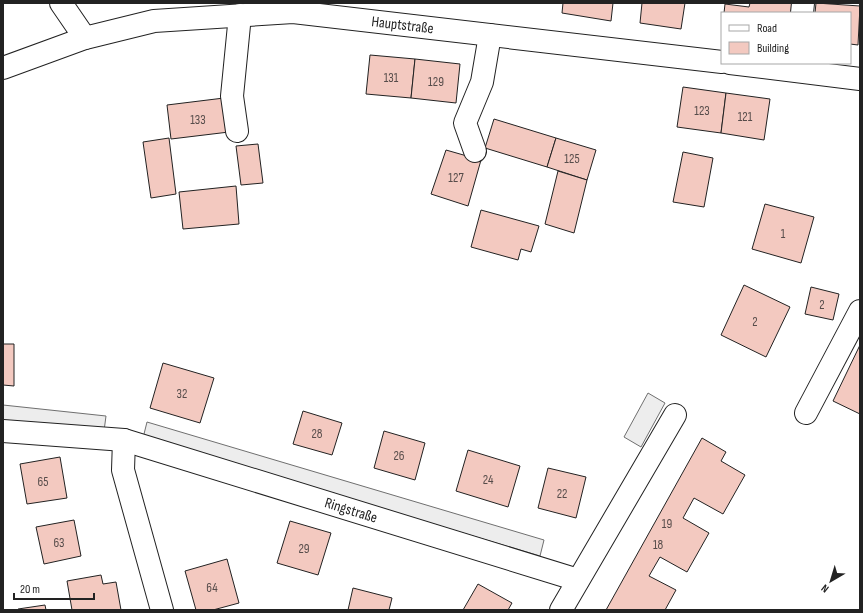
<svg xmlns="http://www.w3.org/2000/svg" width="863" height="613" viewBox="0 0 863 613" font-family="'Sofia Sans Condensed',sans-serif">
	<rect width="100%" height="100%" fill="#fff"/>
	<g fill="#ededed" stroke="#6f6f6f">
		<path d="M648,393L665,403L641,447L624,437Z"/>
		<path d="M3,405L106,416L104,431L3,421Z"/>
		<path d="M147,422L544,540L540,556L143,438Z"/>
	</g>
	<g fill="#f3c9c0" stroke="#222">
		<path d="M563,3H613L611,21L562,13Z"/>
		<path d="M642,3H685L681,29L640,23Z"/>
		<path d="M750,3H795L793,13H724L725,4L749,7Z"/>
		<path d="M816,3L860,6L858,45L850,44V13H815Z"/>
		<path d="M370,55L415,59L411,98L366,94Z"/>
		<path d="M415,59L460,64L456,103L411,98Z"/>
		<path d="M683,87L726,93L721,133L677,127Z"/>
		<path d="M726,93L770,99L764,140L721,133Z"/>
		<path d="M224,98L229,132L171,139L167,105Z"/>
		<path d="M494,119L556,138L547,167L485,148Z"/>
		<path d="M169,138L176,194L151,198L143,142Z"/>
		<path d="M556,138L596,150L587,180L547,167Z"/>
		<path d="M258,144L263,183L241,185L236,146Z"/>
		<path d="M446,150L481,160L468,206L431,194Z"/>
		<path d="M683,152L713,158L704,207L673,202Z"/>
		<path d="M558,171L587,180L574,233L545,224Z"/>
		<path d="M236,186L239,224L183,229L179,192Z"/>
		<path d="M765,204L814,217L801,263L752,249Z"/>
		<path d="M481,210L539,226L531,252L521,249L518,260L471,247Z"/>
		<path d="M744,285L790,307L766,357L721,335Z"/>
		<path d="M811,287L839,294L833,320L805,314Z"/>
		<path d="M3,344H14V386L3,385Z"/>
		<path d="M860,345V414L833,401Z"/>
		<path d="M163,363L214,378L200,423L150,408Z"/>
		<path d="M303,411L342,423L332,455L293,444Z"/>
		<path d="M384,431L425,443L415,480L374,468Z"/>
		<path d="M702,438L726,452L721,461L745,475L723,514L694,498L683,518L709,533L687,572L660,557L649,576L676,590L665,610H606Z"/>
		<path d="M468,450L520,466L508,507L456,491Z"/>
		<path d="M60,457L67,498L27,504L20,464Z"/>
		<path d="M548,468L586,477L576,518L538,508Z"/>
		<path d="M74,520L81,556L44,564L36,527Z"/>
		<path d="M290,521L331,533L318,575L277,563Z"/>
		<path d="M227,559L239,603L213,610H196L185,571Z"/>
		<path d="M101,575L103,584L116,582L121,610H72L67,581Z"/>
		<path d="M478,584L512,603L508,610H463Z"/>
		<path d="M353,588L392,598L389,610H348Z"/>
		<path d="M45,605L46,610H18V609Z"/>
	</g>
	<g fill="none" stroke-linecap="round" stroke-linejoin="round">
		<g stroke="#222" stroke-width="24">
			<g id="minor">
				<path d="M61,3L85,38"/>
				<path d="M802,13L803,3"/>
				<path d="M237,131L232,96L240,15"/>
				<path d="M475,151L465,123L482,82L490,35"/>
				<path d="M806,413L860,311"/>
				<path id="s1" d="M3,431L124,440L578,580"/>
				<path d="M124,440L123,470L162,610"/>
				<path d="M561,610L675,415"/>
			</g>
		</g>
		<g stroke="#222" stroke-width="24">
			<g id="major">
				<path d="M730,63L860,79"/>
				<path id="s2" d="M3,68L85,38L154,21L293,12L722,62"/>
			</g>
		</g>
		<use href="#minor" stroke="#fff" stroke-width="22"/>
		<use href="#major" stroke="#fff" stroke-width="22"/>
	</g>
	<g text-anchor="middle" stroke-width="3" stroke-linejoin="round" paint-order="stroke">
		<g font-size="13" fill="#564c4a">
			<text x="391" y="82">131</text>
			<text x="436" y="86">129</text>
			<text x="702" y="115">123</text>
			<text x="745" y="121">121</text>
			<text x="198" y="124">133</text>
			<text x="572" y="163">125</text>
			<text x="456" y="182">127</text>
			<text x="783" y="238">1</text>
			<text x="822" y="309">2</text>
			<text x="755" y="326">2</text>
			<text x="182" y="398">32</text>
			<text x="317" y="438">28</text>
			<text x="399" y="460">26</text>
			<text x="488" y="484">24</text>
			<text x="43" y="486">65</text>
			<text x="562" y="498">22</text>
			<text x="667" y="528">19</text>
			<text x="59" y="547">63</text>
			<text x="658" y="549">18</text>
			<text x="304" y="553">29</text>
			<text x="212" y="592">64</text>
		</g>
		<g font-size="15" fill="#222" stroke="#fff">
			<text dy="5" stroke="none"><textPath href="#s2" startOffset="408">Hauptstraße</textPath></text>
			<text dy="5" stroke="none"><textPath href="#s1" startOffset="359">Ringstraße</textPath></text>
		</g>
	</g>
	<rect width="863" height="613" fill="none" stroke="#222222" stroke-width="8"/>
	<rect x="721" y="12" width="130" height="52" fill="#ffffff" stroke="#a7a7a7"/>
	<rect x="729" y="25" width="20" height="6" fill="#ffffff" stroke="#a7a7a7"/>
	<text x="757" y="32" font-size="12" fill="#222222">Road</text>
	<rect x="729" y="42" width="20" height="12" fill="#f3c9c0" stroke="#a7a7a7"/>
	<text x="757" y="52" font-size="12" fill="#222222">Building</text>
	<g transform="translate(831 581) rotate(218)" stroke="#ffffff" stroke-width="3" paint-order="stroke">
	<path d="M0-3L7 15L0 10L-7 15Z" fill="#222222"/>
	<text y="-6" font-size="11" font-weight="bold" text-anchor="middle" fill="#222222">N</text>
	</g>
	<path d="M14 593v6h80v-6" fill="none" stroke="#222222" stroke-width="2"/>
	<text x="20" y="593" font-size="12" fill="#222222" stroke="#ffffff" stroke-width="3" paint-order="stroke">20 m</text>
</svg>
